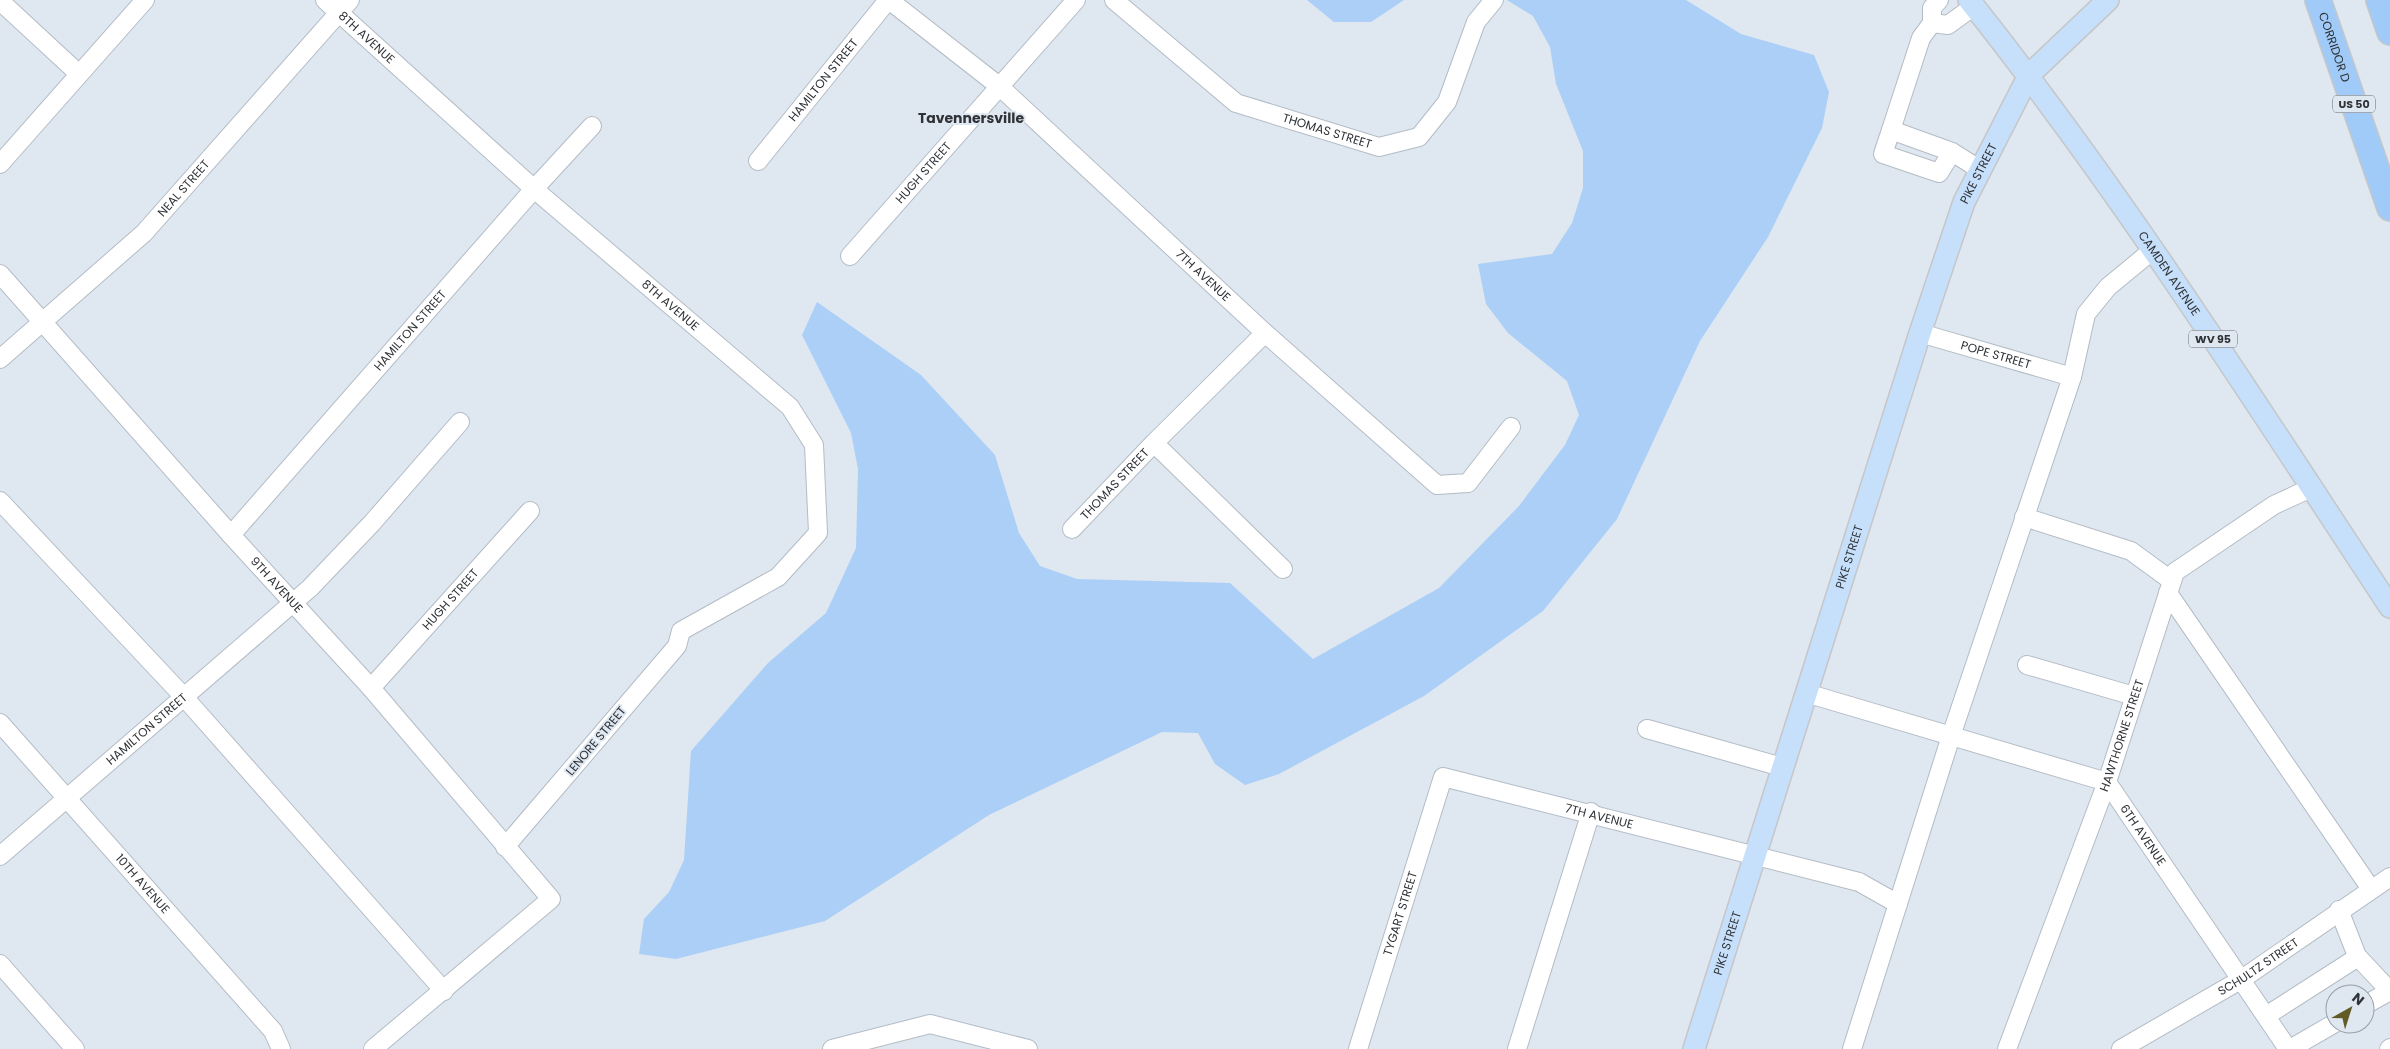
<svg xmlns="http://www.w3.org/2000/svg" width="2390" height="1049" viewBox="0 0 2390 1049" font-family="Poppins,sans-serif">
	<rect width="100%" height="100%" fill="#dfe7f1"/>
	<g fill="#abcff6">
		<path d="M1307,0H1404L1371,22H1334Z"/>
		<path d="M1507,0H1686L1741,34L1814,55L1829,92L1822,128L1768,237L1700,341L1617,519L1543,611L1424,696L1279,774L1245,785L1215,764L1198,733L1162,732L989,815L825,921L676,959L639,954L644,919L669,892L684,860L691,751L768,663L826,613L856,548L858,469L851,433L802,335L817,302L921,375L995,455L1019,533L1040,566L1077,579L1230,583L1313,659L1439,588L1519,506L1565,445L1579,415L1567,381L1508,333L1486,304L1478,264L1552,254L1572,223L1583,188V151L1556,84L1550,47L1533,16Z"/>
	</g>
	<g fill="none" stroke-linecap="round" stroke-linejoin="round">
		<g stroke="#b3bcc5" stroke-width="20">
			<g id="minor">
				<path id="s1" d="M325,0L534,189L790,407L814,445L818,533L778,577L681,631L677,646L505,847"/>
				<path id="s2" d="M889,0L999,86L1265,333L1437,485L1468,483L1511,427"/>
				<path id="s3" d="M1114,0L1236,103L1379,147L1419,137L1447,102L1476,22L1494,0"/>
				<path d="M0,1L79,74"/>
				<path d="M1932,23L1948,25L1974,6"/>
				<path d="M1891,130L1921,38L1932,23V8L1939,0"/>
				<path d="M1952,152L1939,173L1883,154L1891,130L1952,152L1979,169"/>
				<path id="s4" d="M758,161L888,0"/>
				<path d="M0,164L145,0"/>
				<path id="s5" d="M850,256L1076,0"/>
				<path id="s6" d="M0,274L231,535L371,688L551,899L373,1049"/>
				<path id="s7" d="M1920,333L2072,377"/>
				<path id="s8" d="M0,359L144,233L350,0"/>
				<path d="M1154,443L1283,569"/>
				<path d="M0,501L184,697L444,991"/>
				<path d="M2024,517L2131,551L2172,581"/>
				<path id="s9" d="M1072,529L1154,443L1265,333"/>
				<path id="s10" d="M231,535L534,189L592,126"/>
				<path d="M2168,593L2371,889"/>
				<path d="M2027,665L2134,696"/>
				<path id="s11" d="M371,688L530,511"/>
				<path id="s12" d="M1806,693L2107,782L2288,1049"/>
				<path id="s13" d="M0,723L273,1031L281,1049"/>
				<path d="M1647,729L1782,767"/>
				<path id="s14" d="M0,856L310,588L372,523L460,422"/>
				<path d="M2339,910L2357,956L2390,991"/>
				<path d="M0,964L75,1049"/>
				<path d="M2365,1005L2390,991"/>
				<path d="M2266,1016L2358,957"/>
				<path d="M832,1049L930,1024L1028,1049"/>
				<path id="s15" d="M1358,1049L1443,777L1859,882L1898,904"/>
				<path d="M1517,1049L1591,812"/>
				<path d="M1852,1049L1951,736L2072,377L2086,314L2108,287L2154,249"/>
				<path id="s16" d="M2007,1049L2107,782L2175,572L2274,505L2311,488"/>
				<path id="s17" d="M2121,1049L2242,979L2390,877"/>
				<path d="M2290,1049L2335,1023"/>
				<path d="M2389,1049L2390,1048"/>
			</g>
		</g>
		<g stroke="#c5c6c7" stroke-width="24">
			<g id="major">
				<path id="s18" d="M1969,0C2123,193 2254,401 2390,607"/>
				<path id="s19" d="M1694,1049L1920,333L1964,202L2029,75L2108,0"/>
			</g>
		</g>
		<g stroke="#c5c6c7" stroke-width="28">
			<g id="highway">
				<path id="s20" d="M2318,0L2390,208"/>
				<path d="M2379,0L2390,32"/>
			</g>
		</g>
		<use href="#minor" stroke="#fff" stroke-width="18"/>
		<use href="#major" stroke="#c6e0fb" stroke-width="21"/>
		<use href="#highway" stroke="#a0cbf9" stroke-width="25"/>
	</g>
	<g text-anchor="middle" stroke-width="4" stroke-linejoin="round" paint-order="stroke">
		<g fill="#dfe7f1" stroke="#64686e" stroke-width="1">
			<rect x="2333" y="95.5" width="42" height="17" rx="4"/>
			<rect x="2189" y="330.5" width="48" height="17" rx="4"/>
		</g>
		<g font-size="11" font-weight="bold" fill="#2f3236">
			<text x="2354" y="108">US 50</text>
			<text x="2213" y="343">WV 95</text>
		</g>
		<g font-size="12" fill="#2f3236" stroke="#dfe7f1">
			<text dy="4" stroke="none"><textPath href="#s1" startOffset="56">8TH AVENUE</textPath></text>
			<text dy="4" stroke="none"><textPath href="#s20" startOffset="50">CORRIDOR D</textPath></text>
			<text dy="4" stroke="none"><textPath href="#s4" startOffset="104">HAMILTON STREET</textPath></text>
			<text dy="4" stroke="none"><textPath href="#s3" startOffset="255">THOMAS STREET</textPath></text>
			<text dy="4" stroke="none"><textPath href="#s5" startOffset="111">HUGH STREET</textPath></text>
			<text dy="4" stroke="none"><textPath href="#s19" startOffset="921">PIKE STREET</textPath></text>
			<text dy="4" stroke="none"><textPath href="#s8" startOffset="251">NEAL STREET</textPath></text>
			<text dy="4" stroke="none"><textPath href="#s18" startOffset="339">CAMDEN AVENUE</textPath></text>
			<text dy="4" stroke="none"><textPath href="#s2" startOffset="418">7TH AVENUE</textPath></text>
			<text dy="4" stroke="none"><textPath href="#s1" startOffset="461">8TH AVENUE</textPath></text>
			<text dy="4" stroke="none"><textPath href="#s10" startOffset="272">HAMILTON STREET</textPath></text>
			<text dy="4" stroke="none"><textPath href="#s7" startOffset="79">POPE STREET</textPath></text>
			<text dy="4" stroke="none"><textPath href="#s9" startOffset="62">THOMAS STREET</textPath></text>
			<text dy="4" stroke="none"><textPath href="#s19" startOffset="516">PIKE STREET</textPath></text>
			<text dy="4" stroke="none"><textPath href="#s6" startOffset="416">9TH AVENUE</textPath></text>
			<text dy="4" stroke="none"><textPath href="#s11" startOffset="119">HUGH STREET</textPath></text>
			<text dy="4" stroke="none"><textPath href="#s14" startOffset="194">HAMILTON STREET</textPath></text>
			<text dy="4" stroke="none"><textPath href="#s16" startOffset="334">HAWTHORNE STREET</textPath></text>
			<text transform="translate(596 741) rotate(-50)" y="4">LENORE STREET</text>
			<text dy="4" stroke="none"><textPath href="#s15" startOffset="446">7TH AVENUE</textPath></text>
			<text dy="4" stroke="none"><textPath href="#s12" startOffset="378">6TH AVENUE</textPath></text>
			<text dy="4" stroke="none"><textPath href="#s13" startOffset="215">10TH AVENUE</textPath></text>
			<text dy="4" stroke="none"><textPath href="#s15" startOffset="142">TYGART STREET</textPath></text>
			<text dy="4" stroke="none"><textPath href="#s19" startOffset="111">PIKE STREET</textPath></text>
			<text dy="4" stroke="none"><textPath href="#s17" startOffset="160">SCHULTZ STREET</textPath></text>
		</g>
		<g font-size="14" font-weight="bold" fill="#2f3236" stroke="#dfe7f1">
			<text x="971" y="123">Tavennersville</text>
		</g>
	</g>
	<g transform="translate(2350 1009) rotate(39)"><circle r="24" fill="#dfe7f1" stroke="#999fa6"/>
	<path d="M0-4L9 19L0 12L-9 19Z" fill="#635b27"/>
	<text y="-8" font-size="14" font-weight="bold" text-anchor="middle" fill="#2f3236">N</text>
	</g>
</svg>
